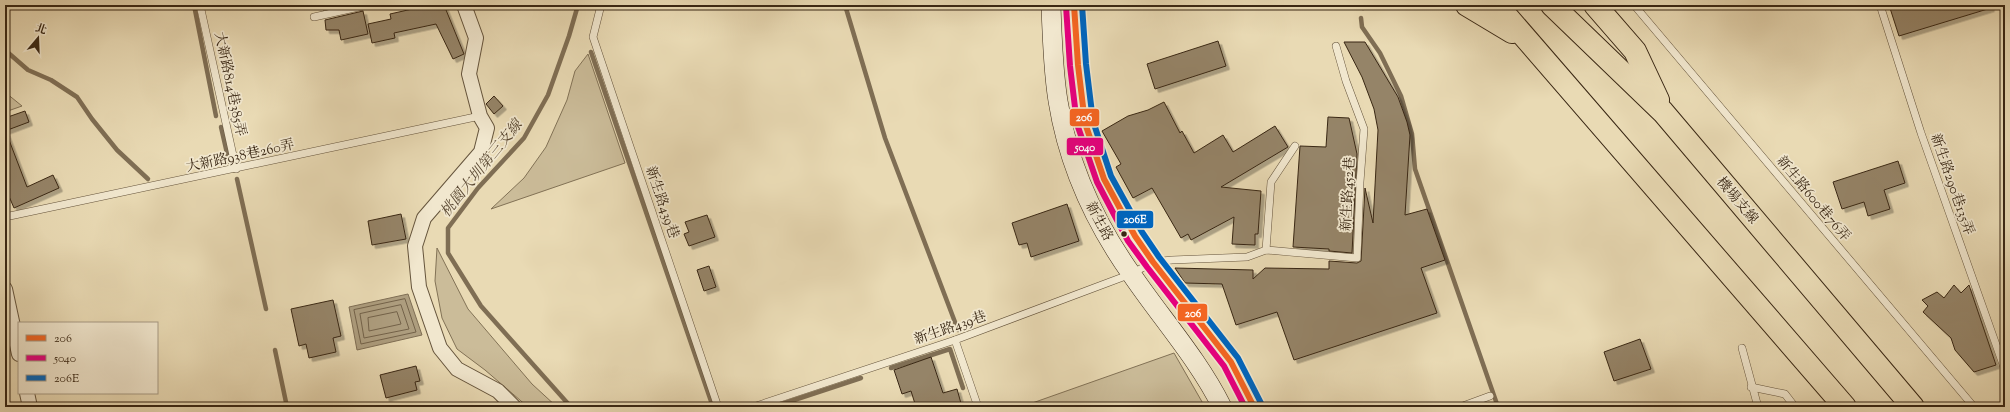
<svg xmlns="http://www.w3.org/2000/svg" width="2010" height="412" viewBox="0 0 2010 412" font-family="'Sorts Mill Goudy','Noto Serif TC',serif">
	<defs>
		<filter id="shadow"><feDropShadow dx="3.5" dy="3.5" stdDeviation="0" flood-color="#0004"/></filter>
	</defs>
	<rect width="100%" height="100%" fill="#e9dab4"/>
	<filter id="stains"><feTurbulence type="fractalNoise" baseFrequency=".005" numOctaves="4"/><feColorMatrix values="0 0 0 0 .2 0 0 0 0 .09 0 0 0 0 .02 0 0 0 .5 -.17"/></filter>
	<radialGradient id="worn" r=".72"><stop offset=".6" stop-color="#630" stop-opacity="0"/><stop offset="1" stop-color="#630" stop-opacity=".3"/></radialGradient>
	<g fill="#cbbc99" stroke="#827256">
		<path d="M588,54L625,163L491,209L524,178L546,147L567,100L575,71Z"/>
		<path d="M5,93H6L22,106L5,112Z"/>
		<path d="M437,248L468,309L532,384L557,407H528L485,370L457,349L442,318L435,281Z"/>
		<path d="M1174,353L1205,407H1021Z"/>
	</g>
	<path fill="#ad9d7e" stroke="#7f6e54" d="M408,294L422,335L357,350L349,307Z"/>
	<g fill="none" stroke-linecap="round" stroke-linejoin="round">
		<g stroke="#736249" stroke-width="1">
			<path d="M405,299L416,332L361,344L354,310Z"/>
			<path d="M401,305L409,329L364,338L360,314Z"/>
			<path d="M397,312L401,324L369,331L368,318Z"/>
		</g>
		<g stroke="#7f6e54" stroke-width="4.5">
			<path d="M194,5L216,116"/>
			<path d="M845,5L885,138L958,330"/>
			<path d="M1362,5L1363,8"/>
			<path d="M1361,18L1362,27L1380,53L1401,96L1412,134L1415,169L1498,407"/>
			<path d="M5,50L28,70L51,80L77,97L92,119L117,150L148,179"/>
			<path d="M591,52L713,407"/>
			<path d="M221,127L229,162"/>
			<path d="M237,179L266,309"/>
			<path d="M275,350L287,407"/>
			<path d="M891,368L950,349L963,388"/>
			<path d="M571,407L481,306L448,253V228L478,188L524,138L548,95L569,36L578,5"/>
			<path d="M773,407L861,378"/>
		</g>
	</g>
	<g fill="#958467" stroke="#392714" filter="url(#shadow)">
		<path d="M322,5H345L323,10Z"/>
		<path d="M430,5H444L464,54L453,59L436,24L394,33L395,38L372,43L368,24L391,19L390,14Z"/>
		<path d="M1889,5H1990L1991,8L1899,36Z"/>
		<path d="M363,11L368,34L341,40L339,30H326L325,20Z"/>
		<path d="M1218,41L1226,66L1155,89L1147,64Z"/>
		<path d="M1344,42H1365L1398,97L1407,122L1410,135L1405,215L1427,209L1445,260L1421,268L1437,313L1294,360L1277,312L1236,325L1222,284L1185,283L1175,268L1253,270V279L1265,268L1329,269V261L1357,263L1361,261L1365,188L1373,223L1378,130L1374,109L1362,77Z"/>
		<path d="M494,96L503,106L494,114L486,104Z"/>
		<path d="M1164,102L1180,133L1182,131L1194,153L1223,135L1233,152L1275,126L1288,147L1221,187L1261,191L1258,234H1255V245L1232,244L1234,217L1191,240L1188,234L1181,238L1152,188L1133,198L1116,167L1121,164L1102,131L1128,116L1148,110Z"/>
		<path d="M25,111L29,122L5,131V118Z"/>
		<path d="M1328,117L1349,118L1357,154L1352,253L1329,251V249L1293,247L1300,146L1326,147Z"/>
		<path d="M6,132L27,187L53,175L59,188L14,208L5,187Z"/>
		<path d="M1898,161L1905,183L1884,190L1890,209L1868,216L1864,202L1842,209L1833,182Z"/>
		<path d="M1067,204L1079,241L1031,257L1027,243L1019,245L1012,223Z"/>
		<path d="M401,214L406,239L372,245L368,221Z"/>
		<path d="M707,215L715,237L689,246L684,234L689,232L685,222Z"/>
		<path d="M709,266L716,287L704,291L697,270Z"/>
		<path d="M1954,285L1961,293L1969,285L1996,365L1974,372L1955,350L1951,338L1923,312L1928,306L1922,300L1937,292L1944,298Z"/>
		<path d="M333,300L341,336L333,338L336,352L309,358L306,344L299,346L291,309Z"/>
		<path d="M1640,339L1651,369L1614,381L1604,352Z"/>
		<path d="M931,357L943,393L957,389L962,407H916L911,391L902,394L894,370Z"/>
		<path d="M416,366L420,381L415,382L417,390L386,398L380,375Z"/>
	</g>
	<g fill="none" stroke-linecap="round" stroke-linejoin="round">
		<g stroke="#65543c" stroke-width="8">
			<g id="service">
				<path d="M200,5L236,169"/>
				<path d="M601,5L593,37L718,407"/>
				<path d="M1634,5L1974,407"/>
				<path d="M1880,5L1921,133L2005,370"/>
				<path d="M314,17L368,5"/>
				<path d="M5,217L480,116"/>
				<path d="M1266,250L1271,182L1295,146"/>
				<path d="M955,340L978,407"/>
				<path d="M1742,348L1758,407"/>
				<path d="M1751,387L1785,394L1795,407"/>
				<path d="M753,407L955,340L1131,274L1153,262L1172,260L1247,257L1266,250L1357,258L1360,182L1364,129L1346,81L1336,46"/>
				<path d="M1460,407L1490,396"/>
			</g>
		</g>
		<g stroke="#65543c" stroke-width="16">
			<g id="minor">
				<path d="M464,5L476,38L469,74L480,116L487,128L481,152L424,218L415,246L419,287L440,348L457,369L498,391L514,407"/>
				<path d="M5,289L19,354"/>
				<path d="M27,393L30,407"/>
			</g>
		</g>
		<g stroke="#392714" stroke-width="20">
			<g id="secondary">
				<path d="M1051,5C1052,37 1053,70 1058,101C1068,164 1095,223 1132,275C1162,319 1198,359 1222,407"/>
				<path d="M1074,5L1078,65L1085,123L1104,179L1135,236L1153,262L1231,362L1254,407"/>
			</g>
		</g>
		<g stroke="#392714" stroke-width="24">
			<g id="motorway">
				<path d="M1467,5L1512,32"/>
				<path d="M1497,5L1845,407"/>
				<path d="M1552,5L1663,112L1913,407"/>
				<path d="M1595,5L1635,51L1658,100"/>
			</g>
		</g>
		<use href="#service" stroke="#f1e7ce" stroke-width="7"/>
		<use href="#minor" stroke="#f1e7ce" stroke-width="14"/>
		<use href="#secondary" stroke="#f1e7ce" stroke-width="19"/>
		<use href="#motorway" stroke="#e9dab4" stroke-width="22"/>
		<g stroke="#f1e7ce" stroke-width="9">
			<path id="bus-1" d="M1074,5L1078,65L1085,123L1104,179L1135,236L1153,262L1231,362L1254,407"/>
		</g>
		<g stroke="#f1e7ce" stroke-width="9">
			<path id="bus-2" d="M1066,6L1070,66L1077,124L1097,182L1128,241L1147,267L1224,366L1245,407"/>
		</g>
		<g stroke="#f1e7ce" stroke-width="9">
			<path id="bus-3" d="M1082,5L1086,64L1093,121L1111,176L1142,232L1159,257L1238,358L1261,403"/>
		</g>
		<use href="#bus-1" stroke="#f26522" stroke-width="6"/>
		<use href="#bus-2" stroke="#e5007d" stroke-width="6"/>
		<use href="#bus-3" stroke="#0065bd" stroke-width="6"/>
	</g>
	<circle fill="#392714" stroke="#f1e7ce" stroke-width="1.5" cx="1124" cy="234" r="3.5"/>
	<g text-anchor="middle" stroke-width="3.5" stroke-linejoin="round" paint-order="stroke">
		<g font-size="14" fill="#392714" stroke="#f1e7ce">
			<text transform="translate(231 84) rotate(78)" y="5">大新路814巷385弄</text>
			<text transform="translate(240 155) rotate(-12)" y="5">大新路938巷260弄</text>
			<text transform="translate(1953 184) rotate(71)" y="5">新生路290巷135弄</text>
			<text transform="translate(1347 194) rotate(-87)" y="5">新生路452巷</text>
			<text transform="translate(1814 198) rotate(50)" y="5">新生路600巷76弄</text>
			<text transform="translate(1738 200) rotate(50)" y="5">機場支線</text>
			<text transform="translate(663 202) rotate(71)" y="5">新生路439巷</text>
			<text transform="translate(1100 221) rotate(62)" y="5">新生路</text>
			<text transform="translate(950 327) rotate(-19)" y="5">新生路439巷</text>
		</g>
		<g font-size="15" font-style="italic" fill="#5c4a34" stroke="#f1e7ce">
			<text transform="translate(481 168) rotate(-51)" y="5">桃園大圳第三支線</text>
		</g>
	</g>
	<g stroke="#f1e7ce" stroke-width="1.5">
		<rect x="1069" y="108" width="31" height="19" rx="4" fill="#f26522"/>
		<rect x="1066" y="137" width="38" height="19" rx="4" fill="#e5007d"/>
		<rect x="1116" y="210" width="38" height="19" rx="4" fill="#0065bd"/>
		<rect x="1177" y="303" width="31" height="19" rx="4" fill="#f26522"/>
	</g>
	<g font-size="11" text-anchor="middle" font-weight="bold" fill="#fff">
		<text x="1084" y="121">206</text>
		<text x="1085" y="151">5040</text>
		<text x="1135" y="223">206E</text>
		<text x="1193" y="317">206</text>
	</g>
	<rect width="2010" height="412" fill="none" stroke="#e9dab4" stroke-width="20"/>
	<rect x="6" y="6" width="1998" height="400" fill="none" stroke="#392714" stroke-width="2"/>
	<rect x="10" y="10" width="1990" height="392" fill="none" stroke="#392714"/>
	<rect x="18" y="322" width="140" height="72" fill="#f1e7ce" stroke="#a79a84"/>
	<rect x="26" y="335" width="20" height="6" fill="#f26522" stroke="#a79a84"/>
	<text x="54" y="342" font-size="12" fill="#392714">206</text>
	<rect x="26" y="355" width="20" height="6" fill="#e5007d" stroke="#a79a84"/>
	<text x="54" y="362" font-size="12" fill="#392714">5040</text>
	<rect x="26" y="375" width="20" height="6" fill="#0065bd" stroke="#a79a84"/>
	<text x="54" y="382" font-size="12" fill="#392714">206E</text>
	<g transform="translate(38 38) rotate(19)" stroke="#f1e7ce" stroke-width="3" paint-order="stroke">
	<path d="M0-3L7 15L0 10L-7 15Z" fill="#392714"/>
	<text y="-6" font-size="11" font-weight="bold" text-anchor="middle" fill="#392714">北</text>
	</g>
	<rect width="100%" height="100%" filter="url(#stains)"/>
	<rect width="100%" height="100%" fill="url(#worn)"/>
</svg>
